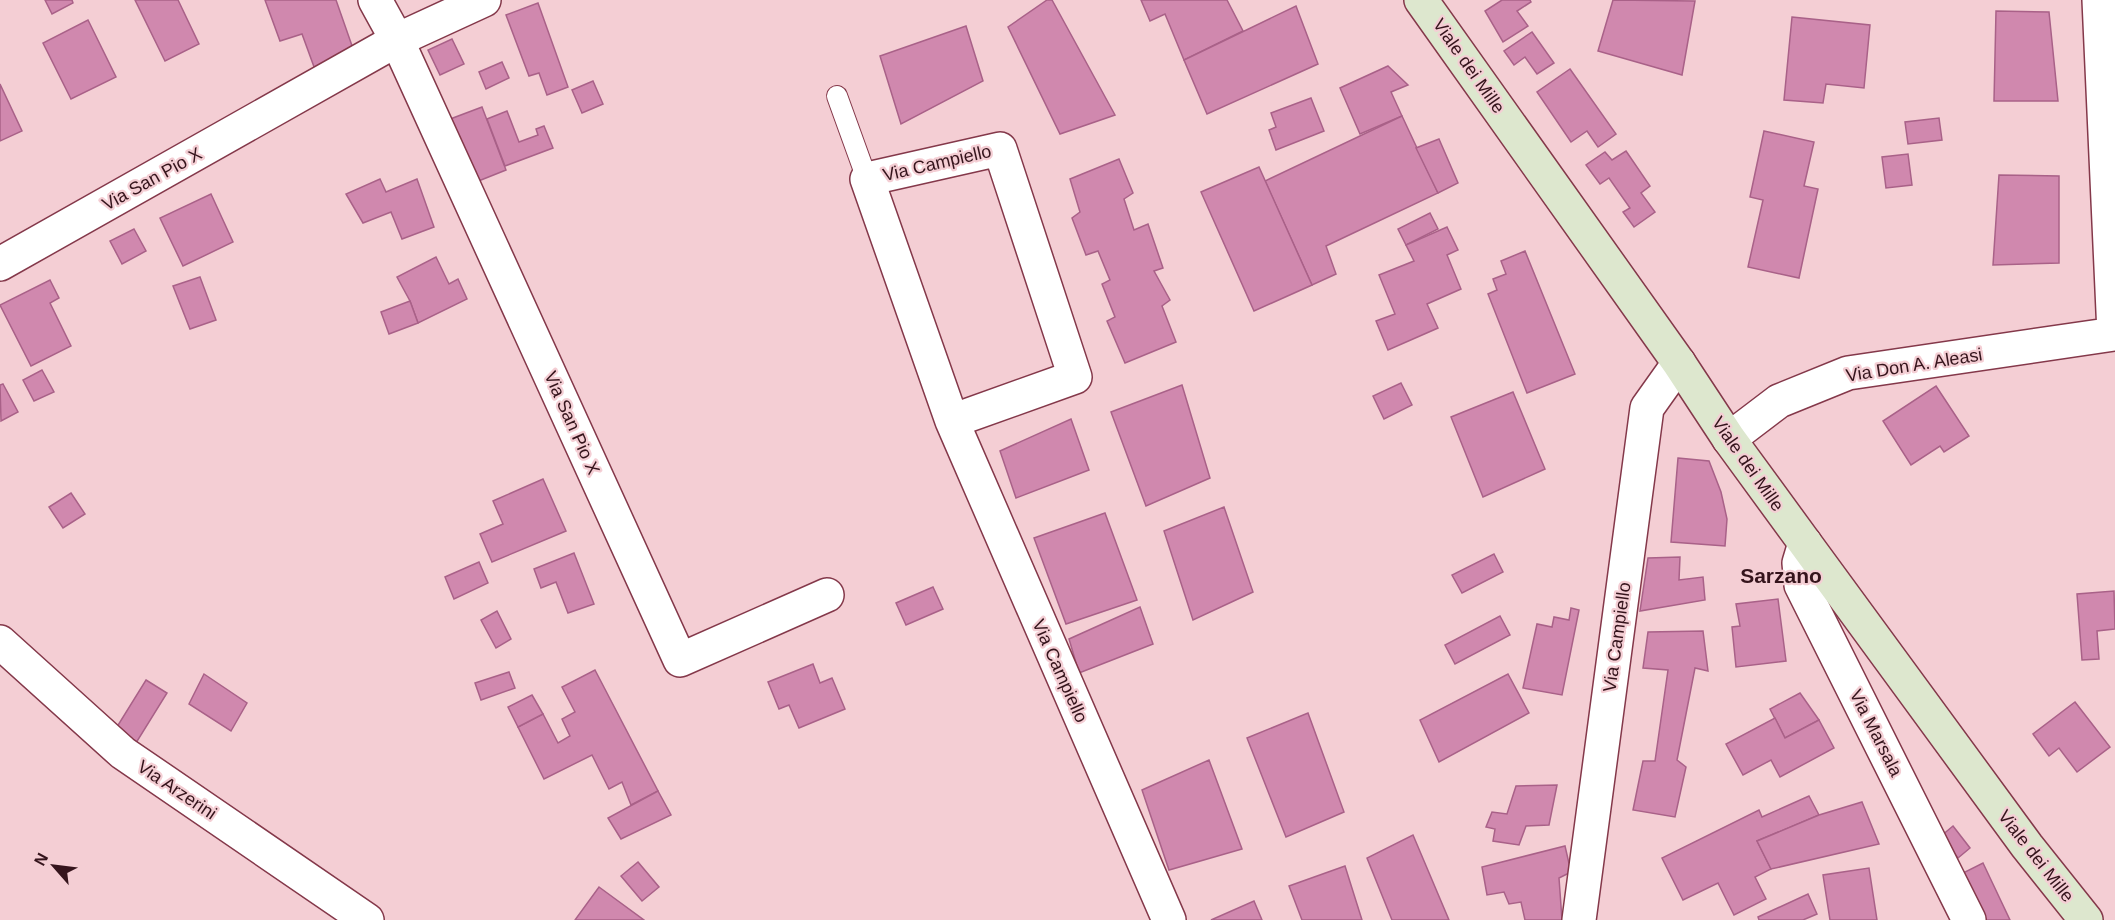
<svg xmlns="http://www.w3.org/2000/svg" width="2115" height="920" viewBox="0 0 2115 920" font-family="Arial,sans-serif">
	<rect width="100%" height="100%" fill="#f4ced4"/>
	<g fill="#d088ae" stroke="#a96188" stroke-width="1.5">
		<path d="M45,0H72L73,3L52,14Z"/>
		<path d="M135,0H178L199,44L165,61Z"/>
		<path d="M265,0H336L357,60L317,75L302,34L280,41Z"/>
		<path d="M1047,0H1052L1115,115L1060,134L1008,27Z"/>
		<path d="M1141,0H1227L1243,31L1184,60L1165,14L1150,21Z"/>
		<path d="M1502,0H1530L1531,2L1517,11L1528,26L1503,42L1485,11Z"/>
		<path d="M1613,0L1695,1L1682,75L1598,51Z"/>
		<path d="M538,3L568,87L547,95L539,73L529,76L506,15Z"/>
		<path d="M1296,6L1318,64L1207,114L1184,60Z"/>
		<path d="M1996,11L2049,12L2058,101H1994Z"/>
		<path d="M1792,17L1870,25L1864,88L1826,84L1823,103L1784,100Z"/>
		<path d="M88,20L116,77L71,99L43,43Z"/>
		<path d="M966,26L983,81L901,124L880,56Z"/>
		<path d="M1532,32L1554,63L1537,74L1525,57L1514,65L1504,51Z"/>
		<path d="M452,39L464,64L440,75L428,50Z"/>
		<path d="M502,62L509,78L486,89L479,72Z"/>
		<path d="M1388,66L1408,85L1391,92L1402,116L1360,134L1340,88Z"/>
		<path d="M1570,69L1616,134L1598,147L1587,131L1571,142L1537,92Z"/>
		<path d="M593,81L603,104L582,113L572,90Z"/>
		<path d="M0,84L22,131L0,141Z"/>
		<path d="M1311,98L1324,131L1276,150L1269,130L1276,127L1271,113Z"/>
		<path d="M482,107L506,170L476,182L445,121Z"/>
		<path d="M507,111L519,142L538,135L536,129L544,126L553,148L505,166L487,119Z"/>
		<path d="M1402,116L1438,193L1326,246L1336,274L1312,285L1265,181Z"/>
		<path d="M1939,118L1942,140L1908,144L1905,122Z"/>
		<path d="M1764,131L1814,142L1804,186L1818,189L1799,278L1748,267L1763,200L1750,197Z"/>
		<path d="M1439,139L1458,183L1438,193L1416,148Z"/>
		<path d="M1626,151L1650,186L1641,193L1655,212L1634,227L1623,212L1630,208L1609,178L1600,184L1586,165L1605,152L1612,160Z"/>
		<path d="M1908,154L1912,185L1886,188L1882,157Z"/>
		<path d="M1119,159L1133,193L1124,199L1134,230L1148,224L1163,268L1154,271L1170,300L1162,306L1176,342L1125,363L1107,321L1115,317L1102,284L1110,280L1098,251L1086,255L1072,218L1080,212L1070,179Z"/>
		<path d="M1259,167L1312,285L1254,311L1201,192Z"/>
		<path d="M1999,175L2059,176V263L1993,265Z"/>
		<path d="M380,179L386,192L417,179L434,227L402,239L391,212L363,223L346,194Z"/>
		<path d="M211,194L233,242L183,266L160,218Z"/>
		<path d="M1430,213L1438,229L1406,245L1398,229Z"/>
		<path d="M1447,227L1458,250L1447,255L1461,289L1427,304L1438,328L1388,350L1376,321L1395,314L1379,275L1414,261L1406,245Z"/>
		<path d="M134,229L146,251L122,264L110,241Z"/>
		<path d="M1525,251L1575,374L1527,393L1488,294L1497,290L1493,279L1506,274L1501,261Z"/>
		<path d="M436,257L449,284L458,279L467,299L418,323L410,301L397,277Z"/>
		<path d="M200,277L216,320L190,329L173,286Z"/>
		<path d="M50,280L59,298L50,303L71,346L31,366L0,305Z"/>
		<path d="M410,301L418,323L389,334L381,312Z"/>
		<path d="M42,370L54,392L34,401L23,380Z"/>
		<path d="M1401,383L1412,405L1384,419L1373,396Z"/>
		<path d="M3,384L18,412L1,421L0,385Z"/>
		<path d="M1182,385L1210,478L1146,506L1111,412Z"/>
		<path d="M1936,386L1969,436L1944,452L1940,446L1911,465L1883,421Z"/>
		<path d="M1513,392L1545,469L1483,497L1451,417Z"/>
		<path d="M1071,419L1089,470L1016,498L1000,451Z"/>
		<path d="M1678,458L1709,461L1721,492L1727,519L1725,546L1671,542Z"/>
		<path d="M543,479L566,531L492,562L480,534L503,524L493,501Z"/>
		<path d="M71,493L85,514L63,528L49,507Z"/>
		<path d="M1224,507L1253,592L1193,620L1164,531Z"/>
		<path d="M1105,513L1137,600L1066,624L1034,538Z"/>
		<path d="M574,553L594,604L568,613L556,582L541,588L534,569Z"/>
		<path d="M1494,554L1503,572L1462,593L1452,575Z"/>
		<path d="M1680,557L1679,580L1703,577L1705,600L1640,611L1648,558Z"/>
		<path d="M479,562L488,583L454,599L445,577Z"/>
		<path d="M933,587L943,609L906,625L896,603Z"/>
		<path d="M2114,591L2115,629L2097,631L2099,659L2082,660L2077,594Z"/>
		<path d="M1778,599L1786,661L1736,667L1732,627L1740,626L1736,604Z"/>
		<path d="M1140,607L1153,644L1079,673L1069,639Z"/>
		<path d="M1571,608L1579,610L1562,695L1523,688L1537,624L1552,627L1554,617L1569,620Z"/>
		<path d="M497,611L511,639L496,648L481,620Z"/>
		<path d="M1500,616L1510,635L1455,664L1445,645Z"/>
		<path d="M1703,631L1708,671L1695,668L1677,760L1686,767L1675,817L1633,810L1643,761H1655L1668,670L1643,668L1648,632Z"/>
		<path d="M813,664L820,683L832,678L845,709L799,728L789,705L779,709L768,682Z"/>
		<path d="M595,670L658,791L631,805L622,782L609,789L592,755L544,779L518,727L543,714L558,743L570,736L562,719L575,712L562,687Z"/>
		<path d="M509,672L515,688L481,700L475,683Z"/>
		<path d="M204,674L247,703L231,731L189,704Z"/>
		<path d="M1508,674L1529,713L1439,762L1420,720Z"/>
		<path d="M146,680L167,693L136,743L115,730Z"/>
		<path d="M1800,693L1819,720L1785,738L1770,709Z"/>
		<path d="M532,695L543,714L518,727L508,707Z"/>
		<path d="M2075,702L2110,747L2077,772L2059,748L2049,756L2033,734Z"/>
		<path d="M1308,713L1344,812L1286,837L1247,738Z"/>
		<path d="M1775,718L1785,738L1819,720L1834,748L1780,777L1771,760L1743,775L1726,744Z"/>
		<path d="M1209,760L1242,849L1169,870L1142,790Z"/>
		<path d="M1557,785L1549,825L1526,826L1519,845L1493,841L1495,829L1486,827L1492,812L1507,814L1516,786Z"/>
		<path d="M658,791L671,815L621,839L608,818Z"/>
		<path d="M1809,796L1819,815L1757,841L1771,869L1755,877L1766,899L1734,915L1718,883L1683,900L1662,858L1759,810L1762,817Z"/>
		<path d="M1862,802L1879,844L1771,869L1757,841L1819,815Z"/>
		<path d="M1953,826L1970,848L1958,858L1941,836Z"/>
		<path d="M1413,835L1449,920H1392L1367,858Z"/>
		<path d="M1565,846L1571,872L1559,878L1562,920H1525L1521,902L1509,904L1504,892L1487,895L1482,867Z"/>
		<path d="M638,862L659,887L642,901L621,876Z"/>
		<path d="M1983,863L2010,920H1986L1963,873Z"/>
		<path d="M1345,866L1362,920H1302L1289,886Z"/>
		<path d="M1869,868L1877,920H1830L1823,875Z"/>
		<path d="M599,887L644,920H575Z"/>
		<path d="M1808,894L1817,914L1803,920H1759L1758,917Z"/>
		<path d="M1254,901L1262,920H1211Z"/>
	</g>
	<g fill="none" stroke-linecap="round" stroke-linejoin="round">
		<g stroke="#84384a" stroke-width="22">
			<path id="lane" d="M837,96L867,179"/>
		</g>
		<g stroke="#84384a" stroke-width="36">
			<g id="street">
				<path d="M375,0L397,40L680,660L827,595"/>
				<path d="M0,264L397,40L484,0"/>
				<path d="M952,421L1075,377L1000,149L867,179L952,421L1169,920"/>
				<path d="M1729,439L1779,401L1848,373L2114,334L2099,0"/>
				<path d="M1805,543L1799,563L1801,585L1969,920"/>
				<path d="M0,642L123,753L367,920"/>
				<path d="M1579,920L1647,408L1679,363"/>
			</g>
		</g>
		<g stroke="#84384a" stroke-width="36">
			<path id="secondary" d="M1421,0L1679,363L1729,439L1805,543L2027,846L2086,920"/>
		</g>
		<use href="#lane" stroke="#fff" stroke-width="20"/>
		<use href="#street" stroke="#fff" stroke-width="33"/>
		<use href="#secondary" stroke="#dde7ce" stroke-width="33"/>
	</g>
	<g text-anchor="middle" stroke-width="4.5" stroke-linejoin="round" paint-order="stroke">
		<g font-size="18" fill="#35141c" stroke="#f4ced4">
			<text transform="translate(1469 66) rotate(55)" y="6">Viale dei Mille</text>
			<text transform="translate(937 163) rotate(-13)" y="6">Via Campiello</text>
			<text transform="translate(152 179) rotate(-29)" y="6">Via San Pio X</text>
			<text transform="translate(1914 365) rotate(-9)" y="6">Via Don A. Aleasi</text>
			<text transform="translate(572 423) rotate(66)" y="6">Via San Pio X</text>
			<text transform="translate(1748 464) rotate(55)" y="6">Viale dei Mille</text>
			<text transform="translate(1617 637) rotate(-82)" y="6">Via Campiello</text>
			<text transform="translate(1060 671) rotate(66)" y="6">Via Campiello</text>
			<text transform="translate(1876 733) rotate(63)" y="6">Via Marsala</text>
			<text transform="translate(177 790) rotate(34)" y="6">Via Arzerini</text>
			<text transform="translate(2036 856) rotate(52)" y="6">Viale dei Mille</text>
		</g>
		<g font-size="21" font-weight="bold" fill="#35141c" stroke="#f4ced4">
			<text x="1781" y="583">Sarzano</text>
		</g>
	</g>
	<g transform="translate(54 866) rotate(298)" stroke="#f4ced4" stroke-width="4.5" paint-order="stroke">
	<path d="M0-4.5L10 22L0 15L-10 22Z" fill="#35141c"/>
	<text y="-9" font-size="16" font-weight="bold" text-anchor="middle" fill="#35141c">N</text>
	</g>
</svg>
